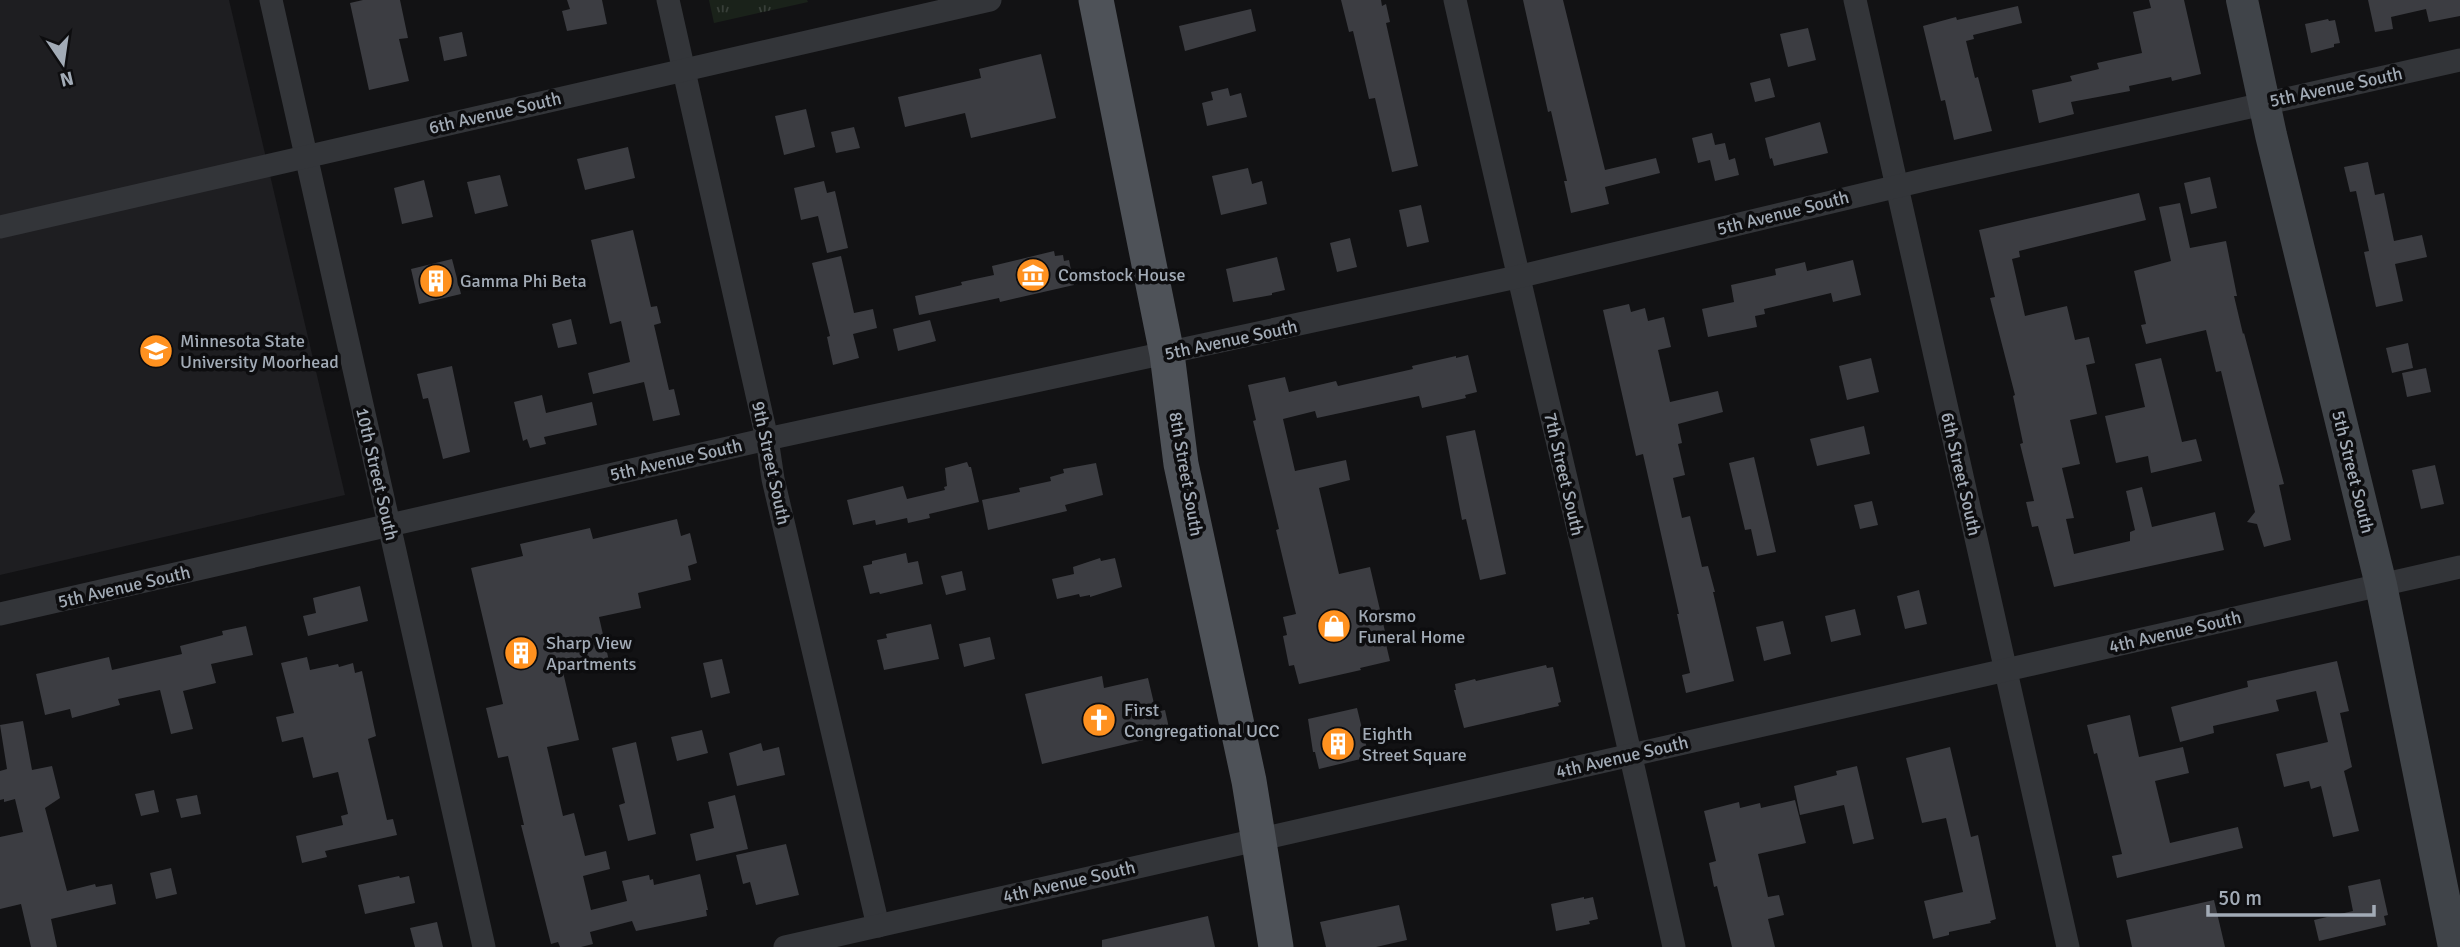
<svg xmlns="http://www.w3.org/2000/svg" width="2460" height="947" viewBox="0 0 2460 947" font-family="Signika,sans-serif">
	<defs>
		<pattern id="grass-tufts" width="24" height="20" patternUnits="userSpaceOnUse" patternTransform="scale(1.75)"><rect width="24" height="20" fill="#1a221a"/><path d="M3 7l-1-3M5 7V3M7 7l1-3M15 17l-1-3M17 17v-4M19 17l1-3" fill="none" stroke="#383f39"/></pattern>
	</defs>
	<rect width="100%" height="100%" fill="#121214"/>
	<path fill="#1e1e21" d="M0,0H229L345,495L0,575Z"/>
	<path fill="url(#grass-tufts)" d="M709,0H807L808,2L714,23Z"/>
	<g fill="#3c3d42">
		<path d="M363,0H400L408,38L399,39L409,81L369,90L350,3Z"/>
		<path d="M567,0H602L607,24L567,31L562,11L570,9Z"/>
		<path d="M1341,0H1381L1382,6L1386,4L1390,22L1386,23L1418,166L1392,172L1375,98L1369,99L1353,31L1349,32Z"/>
		<path d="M1523,0H1563L1605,170L1656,158L1660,173L1605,187L1609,204L1571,213L1564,181H1567L1551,111L1548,112Z"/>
		<path d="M2149,0H2184L2201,74L2172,81L2171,77L2129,86L2130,91L2071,102L2074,114L2039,123L2032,90L2072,81L2070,76L2099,69L2097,63L2142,53L2133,12L2151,8Z"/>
		<path d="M2368,0H2460V16L2429,22L2426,9L2391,17L2393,29L2375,32Z"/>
		<path d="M2018,6L2022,23L1973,35L1974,39L1966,41L1975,78L1978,77L1992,131L1954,140L1945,100L1941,101L1923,26L1956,17L1957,20Z"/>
		<path d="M1251,9L1256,31L1185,51L1179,26Z"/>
		<path d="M2328,19L2329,21L2335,20L2340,43L2334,44V47L2311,53L2305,24Z"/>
		<path d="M1808,28L1816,60L1788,67L1780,34Z"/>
		<path d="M462,32L467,56L444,61L439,37Z"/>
		<path d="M1041,54L1056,118L971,138L965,113L905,127L898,97L981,78L979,69Z"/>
		<path d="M1770,78L1775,97L1755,102L1750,83Z"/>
		<path d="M1228,88L1230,96L1241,93L1247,117L1207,126L1202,103L1213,100L1211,92Z"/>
		<path d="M806,109L815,147L784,155L775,116Z"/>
		<path d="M1820,122L1828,153L1774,166L1772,158L1770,159L1765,138Z"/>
		<path d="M854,127L860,148L836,153L831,132Z"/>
		<path d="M1712,133L1715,145L1725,143L1729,160L1735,158L1739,175L1715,181L1710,160L1698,163L1692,138Z"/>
		<path d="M628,147L635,178L585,190L577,159Z"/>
		<path d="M2368,162L2375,195L2384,193L2394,241L2422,235L2427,257L2395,264L2403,301L2376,307L2364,252L2369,251L2356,191L2350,192L2344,167Z"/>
		<path d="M1248,168L1252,184L1262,181L1267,204L1221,215L1212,176Z"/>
		<path d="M500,175L508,206L475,214L467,182Z"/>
		<path d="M2210,177L2217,208L2191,214L2184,183Z"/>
		<path d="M424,180L433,217L402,224L394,188Z"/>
		<path d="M824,181L827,193L835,191L848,248L827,253L818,216L801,220L794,188Z"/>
		<path d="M2139,193L2146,220L2019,251L2020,257L2012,259L2025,316L2067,306L2075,340L2089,337L2095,363L2086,365L2097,414L2070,420L2080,464L2062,468L2074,518L2066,519L2074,554L2130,541V532L2135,530L2126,491L2142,487L2152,527L2215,512L2224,550L2054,587L2038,526L2032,527L2026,502L2034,501L2020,444L2023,443L2013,396L2015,395L1990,298L1995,297L1979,230Z"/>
		<path d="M2180,203L2190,248L2226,241L2237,296H2234L2243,334L2244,333L2284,484L2279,485L2291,540L2264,547L2257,524L2247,522L2255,512L2221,371L2216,372L2206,330L2146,344L2141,325L2146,324L2134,271L2171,261L2159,207Z"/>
		<path d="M1421,205L1429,242L1407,247L1399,210Z"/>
		<path d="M633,230L651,307L657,306L661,323L654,325L669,390L674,389L680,415L653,421L644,382L593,394L588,373L630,362L621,321L610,324L591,240Z"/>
		<path d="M1350,238L1357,267L1337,272L1330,243Z"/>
		<path d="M1054,251L1055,256L1063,255L1064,261L1069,260L1074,285L1000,302L999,298L919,315L915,296L962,285L961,282L994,275L992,266Z"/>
		<path d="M841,256L854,313L873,309L877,328L853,334L859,358L833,365L827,337L830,336L812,263Z"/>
		<path d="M1277,257L1285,290L1272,293V295L1233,302L1226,269Z"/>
		<path d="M452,259L461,294L419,304L411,269Z"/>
		<path d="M1853,260L1861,295L1833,302L1831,293L1764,309L1765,314L1755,316L1757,327L1708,337L1702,309L1734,302L1731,285L1776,275L1775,269L1805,262L1807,271Z"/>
		<path d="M1629,304L1631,312L1645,308L1648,321L1664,317L1671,347L1658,350L1670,402L1718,391L1723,412L1678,424L1682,443L1678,444L1685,475L1673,478L1682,518L1690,516L1702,567L1708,566L1715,592H1713L1734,681L1686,693L1682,675L1690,673L1677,614H1679L1643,454L1636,456L1603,310Z"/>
		<path d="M571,319L577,344L558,348L552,324Z"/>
		<path d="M930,320L936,341L898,351L893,329Z"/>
		<path d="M2408,343L2413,368L2392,373L2386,348Z"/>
		<path d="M1468,355L1477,392L1465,395L1466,398L1422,408L1419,396L1317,418L1315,411L1283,419L1295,471L1346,460L1350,480L1319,488L1339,574L1370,567L1387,640H1385L1390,661L1360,668L1361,670L1299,684L1294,665L1289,666L1283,636L1287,635L1283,617L1296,614L1276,530L1279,529L1253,421L1256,420L1248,385L1285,377L1289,392L1336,381L1338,386L1413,369L1412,366L1456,356V358Z"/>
		<path d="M1871,358L1879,392L1847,400L1839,366Z"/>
		<path d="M2161,358L2182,442L2196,439L2202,461L2151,473L2148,456L2116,463L2105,416L2145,407L2135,364Z"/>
		<path d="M452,366L470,452L443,459L428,398L423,399L417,374Z"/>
		<path d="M2426,368L2431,392L2407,397L2402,373Z"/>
		<path d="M542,395L546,413L592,402L597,425L544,437L546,444L530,448L527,439L523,441L514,402Z"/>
		<path d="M1864,426L1870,454L1817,466L1810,439Z"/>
		<path d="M1475,430L1506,574L1480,580L1466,519L1462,520L1446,436Z"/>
		<path d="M1754,457L1776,552L1757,556L1751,529L1745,530L1729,463Z"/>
		<path d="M967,462L969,467H971L979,502L929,514L930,518L908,523L907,518L876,525L875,520L853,525L847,500L903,486L907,499L945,490L944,487L947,486L945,468Z"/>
		<path d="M1096,463L1103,495L1065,505L1067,511L988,530L982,500L1020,492L1019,488L1051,481L1050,477L1064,473L1063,469Z"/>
		<path d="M2435,465L2444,504L2421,509L2412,470Z"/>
		<path d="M1872,501L1878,525L1860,529L1854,505Z"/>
		<path d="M677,519L681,536L690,533L697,563L688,566L691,580L638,593L641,608L599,617L609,661L563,672L579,740L547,747L563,816L574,813L585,856L606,851L610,869L583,876L591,910L627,901L622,881L649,875L650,880L653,879L654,885L700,874L708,910H706L707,916L636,931L632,921L590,932L593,944L581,947H560L558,942L551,944L521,825H524L508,756L498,758L486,708L503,704L471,568L523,556L520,544L590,528L593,539Z"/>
		<path d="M906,553L908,563L918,561L923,584L880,594L879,592L870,594L863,566L872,564V561Z"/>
		<path d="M1100,558L1101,561L1115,558L1122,587L1090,597V595L1080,597L1079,594L1057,599L1052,579L1074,574L1073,567Z"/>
		<path d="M962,571L966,590L946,595L941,576Z"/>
		<path d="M360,586L368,621L308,636L303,616L316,613L313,598Z"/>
		<path d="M1919,590L1927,624L1905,629L1897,596Z"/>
		<path d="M1855,609L1861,635L1831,642L1825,616Z"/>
		<path d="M1783,621L1791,654L1764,661L1756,627Z"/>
		<path d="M931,624L939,659L884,670L877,640L887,638L886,634Z"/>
		<path d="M246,626L253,655L211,664L216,683L183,691L193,729L171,734L160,690L118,699L120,705L72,718L70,709L45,715L36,674L109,657L112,670L182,654L180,646L223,635L222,631Z"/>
		<path d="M990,637L995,659L964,667L959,644Z"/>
		<path d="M307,657L310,670L338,664L339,667L353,663L355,673L362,671L376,736L368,739L387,820L393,819L397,835L325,851L327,857L302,863L296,836L343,825L341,816L348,814L338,772L313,778L303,737L282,742L276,717L294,713L281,663Z"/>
		<path d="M722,659L730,693L711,698L703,663Z"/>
		<path d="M2337,661L2349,711L2340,713L2352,767L2344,771L2359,831L2333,837L2321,786L2311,789L2309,781L2284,787L2276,754L2328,742L2316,691L2276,700L2279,711L2213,726L2214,733L2180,742L2171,707L2248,687L2247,681Z"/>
		<path d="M1546,665L1547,668L1553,667L1561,702L1558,703L1559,706L1464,728L1454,690H1456L1455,684L1475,679L1476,681Z"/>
		<path d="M1102,676L1104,688L1148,678L1156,712L1165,710L1169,728L1151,732L1152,738L1042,764L1025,694Z"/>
		<path d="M1357,708L1369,757L1319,769L1315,752H1313L1308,719Z"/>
		<path d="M2130,715L2139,757L2183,747L2189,773L2155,781L2170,843L2238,827L2243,848L2117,878L2112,856L2122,854L2097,753L2094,754L2087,725Z"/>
		<path d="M23,721L32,770L52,766L60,798L45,808L67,891L95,884L96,887L112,884L116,904L51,919L57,947H31L21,904L0,909V837L23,832L15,799L4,802V799L0,800V771L7,769L0,725Z"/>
		<path d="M702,730L708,753L677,761L671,737Z"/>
		<path d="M636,742L656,834L628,841L619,805L625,803L612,748Z"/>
		<path d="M761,743L763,751L779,747L785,775L737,786L729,753Z"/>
		<path d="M1950,747L1971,837L1978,835L1996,919L1990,921L1991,923L1949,932V935L1933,939L1924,901L1963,892L1946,818L1922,823L1906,758Z"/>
		<path d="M1857,766L1874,839L1853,844L1844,805L1800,815L1794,786L1837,775L1836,771Z"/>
		<path d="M154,790L159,812L141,816L135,794Z"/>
		<path d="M197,795L201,814L181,818L176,799Z"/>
		<path d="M735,795L748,849L696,861L690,834L714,828L708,802Z"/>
		<path d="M1795,800L1806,843L1758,854L1768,897L1779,895L1784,915L1768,919L1775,947H1732L1717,886L1714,887L1709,863L1716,861L1704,811L1739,802L1740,808L1760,803L1761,808Z"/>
		<path d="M786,844L799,895L756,905L750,882L743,884L736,855Z"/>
		<path d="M171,868L177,894L156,899L150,873Z"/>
		<path d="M399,876L400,878L409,876L415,903L365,914L358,885Z"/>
		<path d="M2380,879L2388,915L2384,916L2386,925L2319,941L2314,920L2353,911L2348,886Z"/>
		<path d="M1584,897V899L1593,897L1598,919L1589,921L1590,924L1556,931L1551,904Z"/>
		<path d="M2214,900L2225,947H2132L2126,920Z"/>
		<path d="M1399,905L1407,940L1376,947H1326L1320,922Z"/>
		<path d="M1208,916L1215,947H1102V940Z"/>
		<path d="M437,922L443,947H415L410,928Z"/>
	</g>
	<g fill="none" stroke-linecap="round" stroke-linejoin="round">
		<g stroke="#333539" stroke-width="23">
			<path d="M271,0L484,947"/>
			<path d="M668,0L767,439L773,479L878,926"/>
			<path d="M1455,0C1526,316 1604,631 1674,947"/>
			<path d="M1855,0L2068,947"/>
			<path d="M0,227L990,0"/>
			<path d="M0,614L767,439L1517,277L1928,179L2460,60"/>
			<path d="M785,947L2460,567"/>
		</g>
		<path stroke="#404449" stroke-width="32" d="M2242,0L2271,135L2381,585L2454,947"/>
		<path stroke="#4e5258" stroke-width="35" d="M1096,0L1167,354L1181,464L1249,781L1276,947"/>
	</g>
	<defs>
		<g id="museum-disc" transform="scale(1.75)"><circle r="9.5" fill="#ff911f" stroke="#0d0d0f"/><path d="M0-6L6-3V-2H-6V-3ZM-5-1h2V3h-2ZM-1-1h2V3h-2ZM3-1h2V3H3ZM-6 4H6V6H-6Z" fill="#fff"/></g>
		<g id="building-disc" transform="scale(1.75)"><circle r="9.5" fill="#ff911f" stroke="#0d0d0f"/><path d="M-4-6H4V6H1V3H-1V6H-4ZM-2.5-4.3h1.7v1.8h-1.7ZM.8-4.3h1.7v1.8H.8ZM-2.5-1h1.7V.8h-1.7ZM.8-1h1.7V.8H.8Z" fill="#fff"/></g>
		<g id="university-disc" transform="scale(1.75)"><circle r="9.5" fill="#ff911f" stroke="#0d0d0f"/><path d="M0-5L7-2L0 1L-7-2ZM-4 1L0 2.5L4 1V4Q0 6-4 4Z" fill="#fff"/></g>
		<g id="shop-disc" transform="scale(1.75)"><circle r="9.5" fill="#ff911f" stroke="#0d0d0f"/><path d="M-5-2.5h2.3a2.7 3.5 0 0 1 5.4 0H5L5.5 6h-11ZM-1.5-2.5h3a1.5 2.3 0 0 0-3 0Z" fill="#fff"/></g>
		<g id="church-disc" transform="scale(1.75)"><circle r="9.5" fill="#ff911f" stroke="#0d0d0f"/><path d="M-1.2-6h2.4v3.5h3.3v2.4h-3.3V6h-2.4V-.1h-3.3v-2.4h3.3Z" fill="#fff"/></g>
	</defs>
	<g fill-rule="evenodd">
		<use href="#museum-disc" x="1033" y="275"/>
		<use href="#building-disc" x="436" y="281"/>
		<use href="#university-disc" x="156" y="351"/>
		<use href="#shop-disc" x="1334" y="626"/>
		<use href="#building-disc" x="521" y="653"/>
		<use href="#church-disc" x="1099" y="720"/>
		<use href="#building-disc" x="1338" y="744"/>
	</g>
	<g text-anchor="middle" stroke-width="7" stroke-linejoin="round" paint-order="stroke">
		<g font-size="18" fill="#a2abb6" stroke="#0d0d0f">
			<text transform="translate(2336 87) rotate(-12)" y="6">5th Avenue South</text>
			<text transform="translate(495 113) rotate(-13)" y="6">6th Avenue South</text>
			<text transform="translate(1783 213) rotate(-14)" y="6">5th Avenue South</text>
			<text transform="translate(1231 340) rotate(-12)" y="6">5th Avenue South</text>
			<text transform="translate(676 460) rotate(-13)" y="6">5th Avenue South</text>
			<text transform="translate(771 463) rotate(78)" y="6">9th Street South</text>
			<text transform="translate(2353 472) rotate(76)" y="6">5th Street South</text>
			<text transform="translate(377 474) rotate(77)" y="6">10th Street South</text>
			<text transform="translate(1186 474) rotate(80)" y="6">8th Street South</text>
			<text transform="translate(1564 474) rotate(77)" y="6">7th Street South</text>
			<text transform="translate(1961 474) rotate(77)" y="6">6th Street South</text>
			<text transform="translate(124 587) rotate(-13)" y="6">5th Avenue South</text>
			<text transform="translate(2175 632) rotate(-13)" y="6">4th Avenue South</text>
			<text transform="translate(1622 757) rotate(-13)" y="6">4th Avenue South</text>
			<text transform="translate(1069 882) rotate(-13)" y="6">4th Avenue South</text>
		</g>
		<g font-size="18" fill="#a2abb6" stroke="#0d0d0f" text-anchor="start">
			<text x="1058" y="281">Comstock House</text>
			<text x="460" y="287">Gamma Phi Beta</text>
			<text x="180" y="347">Minnesota State<tspan x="180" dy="21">University Moorhead</tspan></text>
			<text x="1358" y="622">Korsmo<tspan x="1358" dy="21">Funeral Home</tspan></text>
			<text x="546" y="649">Sharp View<tspan x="546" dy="21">Apartments</tspan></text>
			<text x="1124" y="716">First<tspan x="1124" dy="21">Congregational UCC</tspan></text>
			<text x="1362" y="740">Eighth<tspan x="1362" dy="21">Street Square</tspan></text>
		</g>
	</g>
	<g transform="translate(63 63) rotate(167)" stroke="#0d0d0f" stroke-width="5" paint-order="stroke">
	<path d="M0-5L12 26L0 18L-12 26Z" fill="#a2abb6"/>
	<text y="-10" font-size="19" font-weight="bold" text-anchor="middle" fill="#a2abb6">N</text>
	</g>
	<path d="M2208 905v10h166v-10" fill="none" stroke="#a2abb6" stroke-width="3.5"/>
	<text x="2218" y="905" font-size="21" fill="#a2abb6" stroke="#0d0d0f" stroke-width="5" paint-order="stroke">50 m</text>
</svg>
